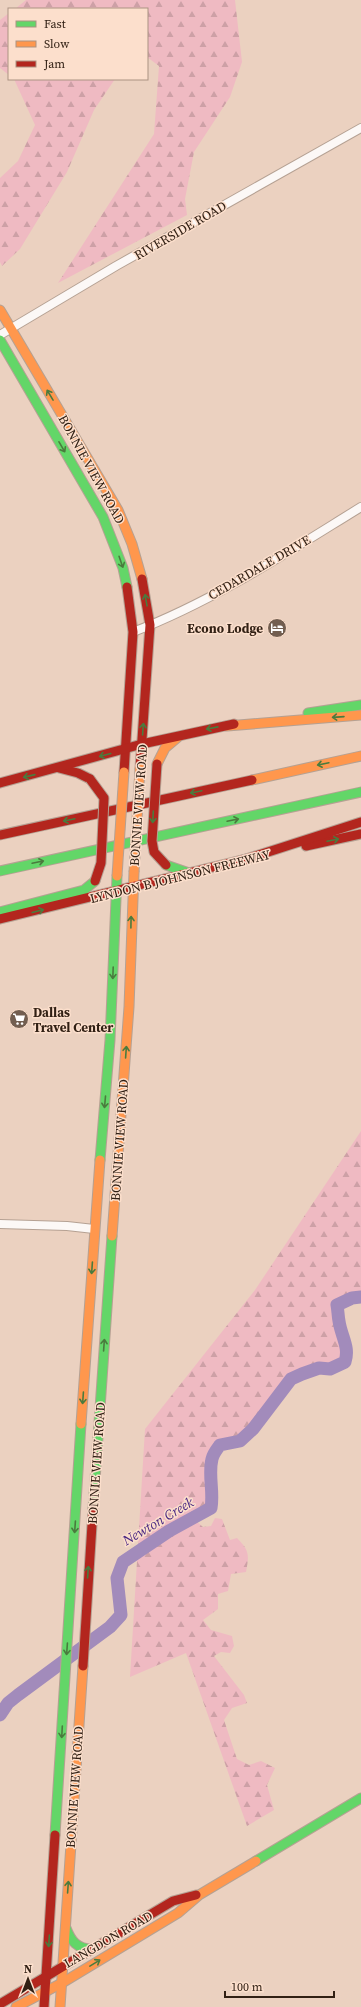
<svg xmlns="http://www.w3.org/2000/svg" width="361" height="2007" viewBox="0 0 361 2007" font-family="'Source Serif 4',serif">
	<defs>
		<pattern id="forest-firs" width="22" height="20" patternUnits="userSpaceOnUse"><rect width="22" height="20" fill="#efbac2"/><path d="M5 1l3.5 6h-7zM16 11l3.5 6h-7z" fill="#cda0a6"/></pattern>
	</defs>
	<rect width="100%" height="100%" fill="#ebd1c0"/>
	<g fill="url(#forest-firs)">
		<path d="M26,0H235L242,62L230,97L194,152L185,199L187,215L58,283L154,134L159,66L147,57V9H15Z"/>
		<path d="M9,13V75L0,68V20Z"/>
		<path d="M14,79H115L94,110L67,172L20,249L2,266L0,262V178L18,161L35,125Z"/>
		<path d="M361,1131V1301H352L332,1314L345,1355L339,1368L300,1377L291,1383L255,1431L242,1442L232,1445L223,1451L209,1465L211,1505L206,1512L195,1520L203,1527L211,1526L215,1518L222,1519L230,1540L237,1538C250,1551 249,1555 246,1572L231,1574L228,1591L218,1594V1609L203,1620L211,1630L232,1636L234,1646L230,1653L221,1652L214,1656L244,1695L247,1703L232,1708L224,1720L237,1759L249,1765L261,1761L275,1768L267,1785L274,1810L247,1826L186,1653L130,1677L145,1429L255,1290Z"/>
	</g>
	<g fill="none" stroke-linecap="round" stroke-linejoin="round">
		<path stroke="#a28bbb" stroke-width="13" d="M0,1715L8,1703L18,1695L110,1627L121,1615L117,1578L123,1562L169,1531L211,1508C214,1492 208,1475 212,1459C213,1454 217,1449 220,1445L240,1441L253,1429L291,1379L302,1374L319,1368L330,1369L345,1362C350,1347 341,1336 339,1321C338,1316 338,1310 337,1305L352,1298L361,1297"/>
		<g stroke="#b5a193" stroke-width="10">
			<g id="street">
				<path d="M0,335L116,266L361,128"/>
				<path d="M133,632C214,601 288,552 361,507"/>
				<path d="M0,1224L67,1226L94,1229"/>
			</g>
		</g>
		<g stroke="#b5a193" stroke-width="11">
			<g id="fast">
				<path d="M0,340L103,517L123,568L127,587"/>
				<path d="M308,713L361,705"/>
				<path d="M166,865L189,873"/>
				<path d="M0,871L361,792"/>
				<path d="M0,912L84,890L95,881"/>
				<path d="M100,1160L110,1040L117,876"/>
				<path d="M93,1509L112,1236"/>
				<path d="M55,1835L81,1424"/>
				<path d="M256,1861L361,1798"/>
				<path d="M66,1928C71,1941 77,1949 92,1949"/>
			</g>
		</g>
		<g stroke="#b5a193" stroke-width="11">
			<g id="slow">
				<path d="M0,310L118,510L132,544L142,579"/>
				<path d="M227,726L361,715"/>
				<path d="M157,764L165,748L178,737"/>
				<path d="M252,780L361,756"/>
				<path d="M112,1236L129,1007L134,872"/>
				<path d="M81,1424L100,1160"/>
				<path d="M16,2007L62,1983L178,1913L199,1895L256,1861"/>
				<path d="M60,2007L83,1666"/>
			</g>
		</g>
		<g stroke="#b5a193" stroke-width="11">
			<g id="jam">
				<path d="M59,768L78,773L90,779"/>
				<path d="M140,768L150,625L142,579"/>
				<path d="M124,772L133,632L127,587"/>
				<path d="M0,783L142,744L234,724"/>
				<path d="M0,835L252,780"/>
				<path d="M306,846L361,834"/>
				<path d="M240,861L361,822"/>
				<path d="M0,919L246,859"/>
				<path d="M83,1666L93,1509"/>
				<path d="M0,2004L173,1901L196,1895"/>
				<path d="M44,2007L55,1835"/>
			</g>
		</g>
		<use href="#street" stroke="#fcf8f6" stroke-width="8"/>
		<use href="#fast" stroke="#63d668" stroke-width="9"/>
		<use href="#slow" stroke="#ff974d" stroke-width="9"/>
		<use href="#jam" stroke="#b3261e" stroke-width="9"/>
		<g stroke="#b5a193" stroke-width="11" stroke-linecap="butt">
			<g id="slow-bridge">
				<path d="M134,872L140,768"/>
				<path d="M117,876L124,772"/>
			</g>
		</g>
		<g stroke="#b5a193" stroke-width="11" stroke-linecap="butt">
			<g id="jam-bridge">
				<path d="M157,764L152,841L154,852L166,865"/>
				<path d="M90,779L104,798L101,863L95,881"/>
			</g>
		</g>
		<use href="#slow-bridge" stroke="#ff974d" stroke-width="9"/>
		<use href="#jam-bridge" stroke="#b3261e" stroke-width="9"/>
	</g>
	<defs><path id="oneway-shaft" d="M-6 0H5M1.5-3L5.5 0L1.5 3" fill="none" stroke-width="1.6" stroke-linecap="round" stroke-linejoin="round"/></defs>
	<g stroke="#4a7b3e">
		<use href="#oneway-shaft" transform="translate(50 395) rotate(-121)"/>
		<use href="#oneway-shaft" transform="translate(62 447) rotate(60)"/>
		<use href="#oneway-shaft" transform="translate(121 562) rotate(71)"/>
		<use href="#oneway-shaft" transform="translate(146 600) rotate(-100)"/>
		<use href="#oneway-shaft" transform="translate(338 717) rotate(176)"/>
		<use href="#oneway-shaft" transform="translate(212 728) rotate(169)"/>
		<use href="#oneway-shaft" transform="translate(143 729) rotate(-86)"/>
		<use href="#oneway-shaft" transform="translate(105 755) rotate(165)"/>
		<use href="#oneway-shaft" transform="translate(323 764) rotate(168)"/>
		<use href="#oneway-shaft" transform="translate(29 776) rotate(167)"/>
		<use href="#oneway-shaft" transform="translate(196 792) rotate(168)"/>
		<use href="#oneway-shaft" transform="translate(153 817) rotate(93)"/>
		<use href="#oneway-shaft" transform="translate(69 820) rotate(168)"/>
		<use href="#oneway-shaft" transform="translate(233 820) rotate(-12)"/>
		<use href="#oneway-shaft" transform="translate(333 840) rotate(-12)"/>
		<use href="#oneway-shaft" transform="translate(38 862) rotate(-12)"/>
		<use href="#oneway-shaft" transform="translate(38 911) rotate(-14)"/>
		<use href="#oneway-shaft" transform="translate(131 922) rotate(-89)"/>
		<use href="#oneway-shaft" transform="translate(113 973) rotate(92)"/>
		<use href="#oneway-shaft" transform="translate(126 1052) rotate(-86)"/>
		<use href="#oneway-shaft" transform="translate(105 1102) rotate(95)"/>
		<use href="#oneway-shaft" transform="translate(92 1268) rotate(94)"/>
		<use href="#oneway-shaft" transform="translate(104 1345) rotate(-86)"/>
		<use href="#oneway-shaft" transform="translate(83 1398) rotate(94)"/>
		<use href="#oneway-shaft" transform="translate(75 1527) rotate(94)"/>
		<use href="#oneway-shaft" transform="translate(88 1572) rotate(-86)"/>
		<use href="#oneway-shaft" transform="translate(67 1649) rotate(94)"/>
		<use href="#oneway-shaft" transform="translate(62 1732) rotate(93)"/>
		<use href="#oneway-shaft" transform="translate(68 1887) rotate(-86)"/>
		<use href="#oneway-shaft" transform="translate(49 1941) rotate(94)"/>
		<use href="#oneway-shaft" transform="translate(95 1963) rotate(-31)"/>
	</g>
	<defs>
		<g id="hotel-disc" transform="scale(1)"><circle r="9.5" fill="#725e50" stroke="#fcdfcc"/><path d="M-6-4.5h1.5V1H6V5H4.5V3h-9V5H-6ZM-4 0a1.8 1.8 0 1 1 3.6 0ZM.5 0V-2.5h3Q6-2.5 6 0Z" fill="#fff"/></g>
		<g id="supermarket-disc" transform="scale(1)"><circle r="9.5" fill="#725e50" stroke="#fcdfcc"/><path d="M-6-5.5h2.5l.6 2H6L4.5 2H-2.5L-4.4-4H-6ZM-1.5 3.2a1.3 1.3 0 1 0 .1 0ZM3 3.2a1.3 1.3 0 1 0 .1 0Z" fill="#fff"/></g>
	</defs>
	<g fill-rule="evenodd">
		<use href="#hotel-disc" x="277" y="628"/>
		<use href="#supermarket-disc" x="19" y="1019"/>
	</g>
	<g text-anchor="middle" stroke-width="3" stroke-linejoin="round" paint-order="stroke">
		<g font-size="13" fill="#312014" stroke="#fcdfcc">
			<text transform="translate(180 230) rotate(-30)" y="5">RIVERSIDE ROAD</text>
			<text transform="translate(92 469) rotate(61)" y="5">BONNIE VIEW ROAD</text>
			<text transform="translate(259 567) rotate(-30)" y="5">CEDARDALE DRIVE</text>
			<text transform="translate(138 805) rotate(-86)" y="5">BONNIE VIEW ROAD</text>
			<text transform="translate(180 876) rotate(-14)" y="5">LYNDON B JOHNSON FREEWAY</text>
			<text transform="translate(119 1140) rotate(-86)" y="5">BONNIE VIEW ROAD</text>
			<text transform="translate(96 1463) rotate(-86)" y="5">BONNIE VIEW ROAD</text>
			<text transform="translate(74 1787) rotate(-86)" y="5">BONNIE VIEW ROAD</text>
			<text transform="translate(108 1939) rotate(-30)" y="5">LANGDON ROAD</text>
		</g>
		<g font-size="13" font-weight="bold" fill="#312014" stroke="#fcdfcc" text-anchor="end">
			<text x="263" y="633">Econo Lodge</text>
			<text x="33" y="1017" text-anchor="start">Dallas<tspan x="33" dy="15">Travel Center</tspan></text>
		</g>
		<g font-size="14" font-style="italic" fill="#492783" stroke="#fcdfcc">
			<text transform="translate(158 1521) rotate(-31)" y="5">Newton Creek</text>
		</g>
	</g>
	<rect x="8" y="8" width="140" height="72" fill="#fcdfcc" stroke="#ab9382"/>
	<rect x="16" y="21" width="20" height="6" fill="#63d668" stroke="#ab9382"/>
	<text x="44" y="28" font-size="12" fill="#312014">Fast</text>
	<rect x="16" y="41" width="20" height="6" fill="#ff974d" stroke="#ab9382"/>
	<text x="44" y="48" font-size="12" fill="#312014">Slow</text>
	<rect x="16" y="61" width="20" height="6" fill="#b3261e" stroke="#ab9382"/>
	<text x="44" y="68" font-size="12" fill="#312014">Jam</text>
	<g transform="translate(28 1979)" stroke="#fcdfcc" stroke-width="3" paint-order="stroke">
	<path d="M0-3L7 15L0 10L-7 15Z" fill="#312014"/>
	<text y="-6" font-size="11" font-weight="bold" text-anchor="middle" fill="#312014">N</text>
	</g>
	<path d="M225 1991v6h109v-6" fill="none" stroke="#312014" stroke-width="2"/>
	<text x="231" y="1991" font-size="12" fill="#312014" stroke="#fcdfcc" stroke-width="3" paint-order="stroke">100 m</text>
</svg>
